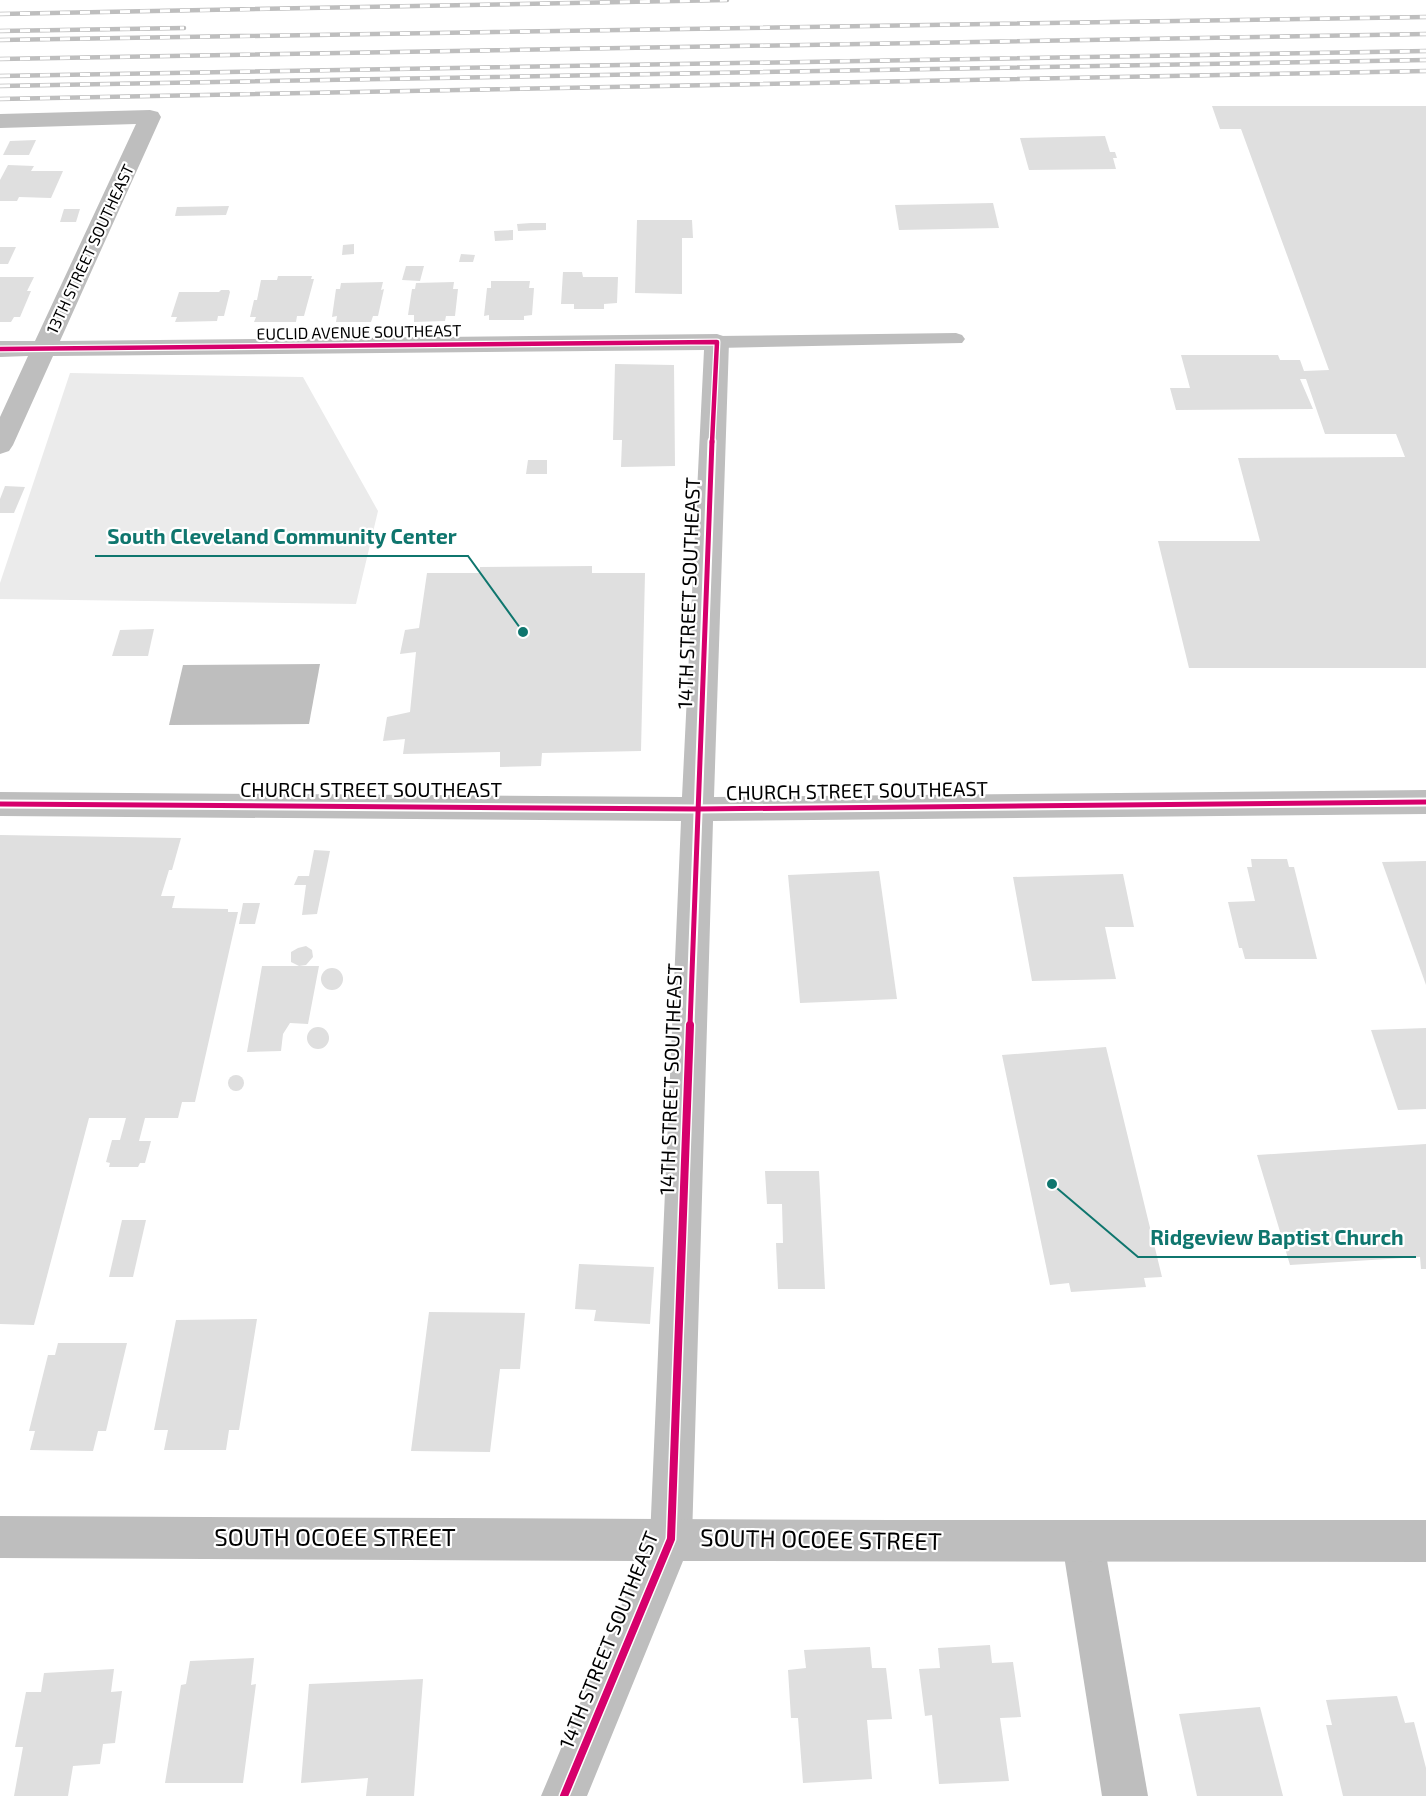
<svg xmlns="http://www.w3.org/2000/svg" width="1426" height="1796" viewBox="0 0 1426 1796" font-family="'Exo 2',sans-serif">
	<rect width="100%" height="100%" fill="#fff"/>
	<path fill="#ebebeb" d="M70,373L303,377L378,511L356,604L0,599V583Z"/>
	<path fill="#bebebe" d="M320,664L309,724L169,725L183,665Z"/>
	<g fill="#dfdfdf">
		<path d="M1212,106H1426V668H1189L1158,541H1260L1238,458L1405,457L1396,434H1325L1306,379H1300L1313,409L1176,410L1170,388H1190L1181,355H1278L1280,360H1300L1304,371L1329,370L1241,129H1220Z"/>
		<path d="M1105,136L1110,152H1115L1117,158H1113L1116,169L1029,170L1020,138Z"/>
		<path d="M36,140L29,155H3L10,141Z"/>
		<path d="M8,165L34,166L31,171H63L51,198L19,197L17,201H0V180Z"/>
		<path d="M993,203L999,228L899,230L895,205Z"/>
		<path d="M229,206L226,215L175,216L177,207Z"/>
		<path d="M64,209H80L76,222H60Z"/>
		<path d="M637,220H692L693,238H682V294L635,293Z"/>
		<path d="M531,223H546V230L518,231L517,224Z"/>
		<path d="M513,230V240L495,241L494,231Z"/>
		<path d="M354,244V254L342,255L343,245Z"/>
		<path d="M0,247H16L8,264H0Z"/>
		<path d="M461,254L475,255L473,262H459Z"/>
		<path d="M406,266H424L420,281L402,280Z"/>
		<path d="M563,272H582L583,277H618L617,303L604,304V309H574V304H561Z"/>
		<path d="M278,276H312L311,279H314L304,316H297L296,322H254L256,317H250L254,300H257L261,280H277Z"/>
		<path d="M0,277H34L27,291H31L20,317H14L11,322H0Z"/>
		<path d="M491,281H530L529,288H534L532,315L524,316V320H489V315L484,316L487,288H491Z"/>
		<path d="M383,282L381,290L384,289L378,316H373L371,322H336L337,316L332,317L336,289H340L341,283Z"/>
		<path d="M454,282L453,289H458L455,316H446L445,321L414,322V315H408L412,289H415L416,283Z"/>
		<path d="M221,290H229L230,292L224,316H218L217,321L175,322L177,317H171L179,292H219Z"/>
		<path d="M615,364L674,365L675,466L621,467L622,440H613Z"/>
		<path d="M528,460H547V474H526Z"/>
		<path d="M5,486L25,487L14,513H0V499Z"/>
		<path d="M592,566V573H645L641,751L542,753L541,766L500,767V752L403,754L405,739L383,741L387,717L410,712L416,652L400,654L405,630L419,628L427,573H479L480,567Z"/>
		<path d="M154,629L148,656H112L120,630Z"/>
		<path d="M0,835L181,838L172,870H169L161,896H175L172,908L228,909V912H238L195,1102H182L178,1118H145L139,1141H151L145,1163H140L138,1167H109L110,1163L106,1162L112,1140H120L126,1118H89L34,1325L0,1324Z"/>
		<path d="M314,850L330,851L317,914L302,915L306,885H294L298,876H309Z"/>
		<path d="M1251,859H1287L1289,867H1294L1317,959H1245L1242,948H1239L1228,902L1255,901L1247,867H1252Z"/>
		<path d="M1426,861V985L1382,862Z"/>
		<path d="M879,871L897,999L800,1003L788,875Z"/>
		<path d="M1123,874L1134,927H1105L1116,979L1032,981L1013,877Z"/>
		<path d="M243,903H260L255,924H239Z"/>
		<path d="M306,946L312,950L313,957L306,965L299,966H319L308,1024L290,1023L283,1034L281,1051L247,1052L262,966H299L291,962V952L298,948Z"/>
		<circle cx="332" cy="979" r="11"/>
		<circle cx="318" cy="1038" r="11"/>
		<path d="M1426,1028V1109L1398,1110L1371,1030Z"/>
		<path d="M1106,1047L1162,1277L1144,1278L1146,1287L1071,1292L1069,1283L1050,1285L1002,1055Z"/>
		<circle cx="236" cy="1083" r="8"/>
		<path d="M1426,1144V1269H1421L1420,1257L1290,1265L1257,1155Z"/>
		<path d="M765,1171H819L825,1289H778L776,1243H783L782,1204H767Z"/>
		<path d="M122,1220H146L133,1277H109Z"/>
		<path d="M579,1264L654,1267L650,1324L594,1321L596,1310L575,1309Z"/>
		<path d="M429,1312L525,1313L520,1369H500L490,1452L411,1451Z"/>
		<path d="M257,1319L239,1430H229L226,1450H164L168,1430H154L176,1320Z"/>
		<path d="M58,1343H127L106,1431H98L93,1451L30,1450L35,1431H29L48,1355H55Z"/>
		<path d="M990,1645L992,1663L1013,1662L1021,1717L1000,1718L1009,1781L939,1784L932,1715L925,1716L919,1669L940,1668L938,1648Z"/>
		<path d="M870,1647L872,1668H886L892,1719L867,1720L872,1779L803,1783L798,1718H791L788,1670L806,1668L804,1650Z"/>
		<path d="M254,1658L251,1685L256,1684L243,1783H165L181,1685L186,1684L190,1661Z"/>
		<path d="M114,1669L111,1692L122,1691L115,1743L103,1744L100,1764L73,1766L68,1796H14L23,1747H15L26,1692H41L44,1673Z"/>
		<path d="M423,1679L414,1796H366L368,1778L301,1783L309,1684Z"/>
		<path d="M1397,1696L1405,1723L1414,1722L1426,1768V1796H1343L1326,1725H1332L1326,1700Z"/>
		<path d="M1260,1707L1283,1796H1197L1179,1714Z"/>
	</g>
	<g fill="none" stroke-linecap="round" stroke-linejoin="round">
		<path fill="#bebebe" fill-rule="evenodd" d="M956,333L962,335L965,339L962,343L717,348L711,346L708,342L711,338L717,336Z"/>
		<g fill="#bebebe" fill-rule="evenodd">
			<path d="M150,110L158,112L161,117L60,341L717,334L726,337L729,342L714,797L1426,790V814L713,821L692,1539L686,1554L671,1560L656,1554L650,1539L681,821L0,816V792L682,797L704,350L53,356L13,445L9,451L0,454V417L28,356L0,357V341H35L136,124L0,128V114Z"/>
			<path d="M1083,1522L1098,1528L1104,1543L1148,1796H1102L1062,1543L1068,1528Z"/>
		</g>
		<path fill="#bebebe" fill-rule="evenodd" d="M0,1516L891,1520H1426V1562L683,1561L587,1796H541L640,1561L0,1558Z"/>
		<g stroke="#bebebe" stroke-width="4.5">
			<g id="rail">
				<path d="M0,14L727,0"/>
				<path d="M0,31L184,28"/>
				<path d="M0,40L1426,17"/>
				<path d="M0,59L1426,34"/>
				<path d="M0,76L1426,51"/>
				<path d="M0,86L1426,60"/>
				<path d="M0,99L1426,71"/>
			</g>
		</g>
		<use href="#rail" stroke="#fff" stroke-width="3" stroke-dasharray="10" stroke-linecap="butt"/>
		<g stroke="#fff" stroke-width="7">
			<path id="cycleway-far2" d="M0,349L717,342L712,443"/>
		</g>
		<g stroke="#fff" stroke-width="9">
			<g id="cycleway-far1">
				<path d="M0,804L698,809L1426,802"/>
				<path d="M690,1026L712,441"/>
			</g>
		</g>
		<g stroke="#fff" stroke-width="11">
			<path id="cycleway" d="M564,1796L671,1539L690,1025"/>
		</g>
		<use href="#cycleway-far2" stroke="#d6006c" stroke-width="4.5"/>
		<use href="#cycleway-far1" stroke="#d6006c" stroke-width="5"/>
		<use href="#cycleway" stroke="#d6006c" stroke-width="8"/>
	</g>
	<g text-anchor="middle" stroke-width="4.5" stroke-linejoin="round" paint-order="stroke">
		<g font-size="16" fill="#000" stroke="#fff">
			<text transform="translate(90 249) rotate(-65)" y="6">13TH STREET SOUTHEAST</text>
			<text transform="translate(359 332) rotate(-1)" y="6">EUCLID AVENUE SOUTHEAST</text>
		</g>
		<g font-size="20" fill="#000" stroke="#fff">
			<text transform="translate(689 593) rotate(-88)" y="7">14TH STREET SOUTHEAST</text>
			<text x="371" y="797">CHURCH STREET SOUTHEAST</text>
			<text transform="translate(857 791) rotate(-1)" y="7">CHURCH STREET SOUTHEAST</text>
			<text transform="translate(671 1079) rotate(-88)" y="7">14TH STREET SOUTHEAST</text>
			<text transform="translate(609 1640) rotate(-68)" y="7">14TH STREET SOUTHEAST</text>
		</g>
		<g font-size="24" fill="#000" stroke="#fff">
			<text x="335" y="1546">SOUTH OCOEE STREET</text>
			<text transform="translate(821 1540) rotate(1)" y="8">SOUTH OCOEE STREET</text>
		</g>
	</g>
	<path fill="none" stroke="#0f766e" stroke-width="2" d="M523 632L468 556H95M1052 1184L1138 1257H1416"/>
	<g fill="#0f766e" stroke="#fff" stroke-width="2">
		<circle cx="523" cy="632" r="6"/>
		<circle cx="1052" cy="1184" r="6"/>
	</g>
	<g font-size="21" text-anchor="middle" font-weight="bold" fill="#0f766e" stroke="#fff" stroke-width="4.5" stroke-linejoin="round" paint-order="stroke">
		<text x="282" y="544">South Cleveland Community Center</text>
		<text x="1277" y="1245">Ridgeview Baptist Church</text>
	</g>
</svg>
